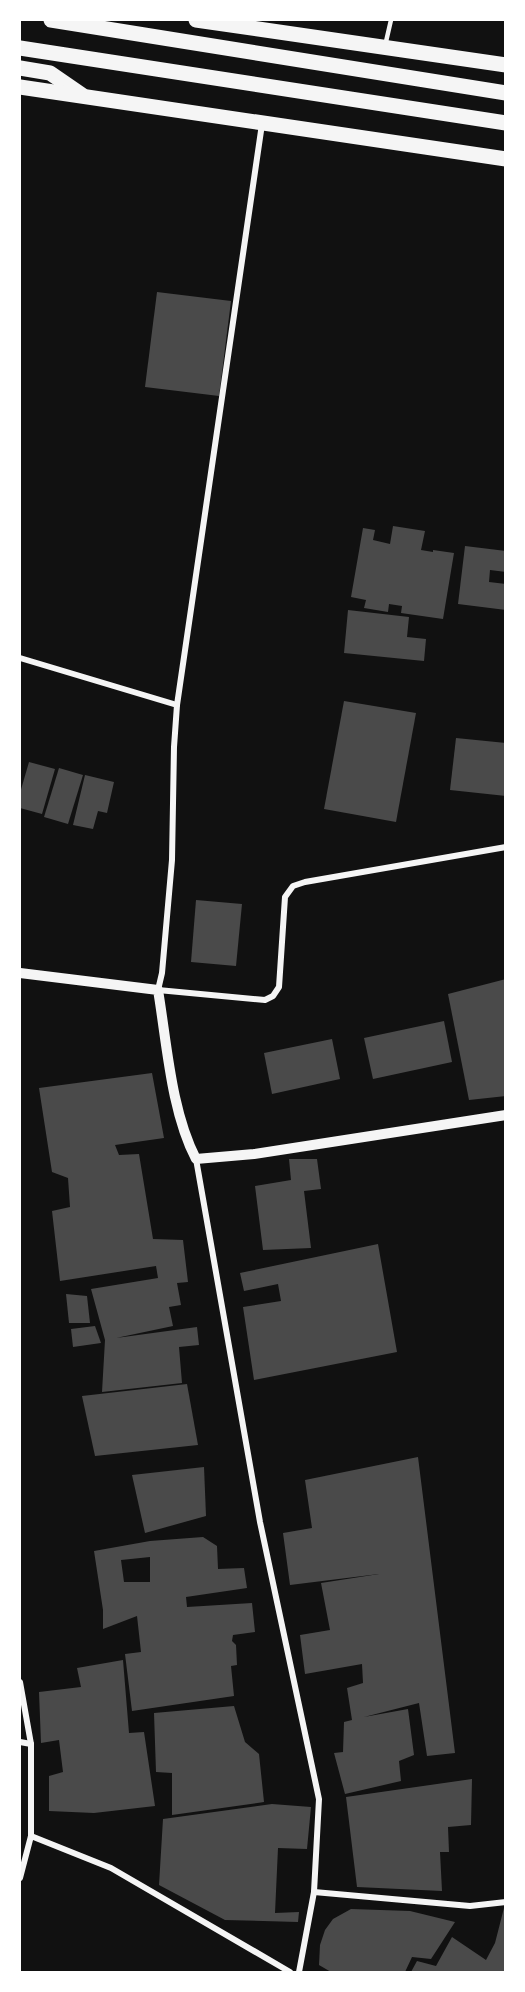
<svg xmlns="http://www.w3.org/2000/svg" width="525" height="1992" viewBox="0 0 525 1992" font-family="'Titillium Web',sans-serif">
	<rect width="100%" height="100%" fill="#111"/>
	<g fill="#4a4a4a" fill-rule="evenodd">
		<path d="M157,292L231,301L219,396L145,387Z"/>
		<path d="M393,526L425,531L421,550L433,552V550L454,553L443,619L401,613L402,606L389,604L388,612L364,608L366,600L351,597L363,528L375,530L373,540L390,544Z"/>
		<path d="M465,546L506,551V572L490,570L489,582L506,584V610L458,604Z"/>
		<path d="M348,610L409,617L407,637L426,639L424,661L344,653Z"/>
		<path d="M344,701L416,713L396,822L324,809Z"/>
		<path d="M456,738L506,743V796L450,790Z"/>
		<path d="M29,762L55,769L42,814L20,808V793Z"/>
		<path d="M59,768L83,775L68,824L44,817Z"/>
		<path d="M85,775L114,782L107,813L98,811L93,829L73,825Z"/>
		<path d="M196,900L242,904L236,966L191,962Z"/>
		<path d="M506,979V1096L469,1100L448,994Z"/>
		<path d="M444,1021L452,1062L373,1079L364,1038Z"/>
		<path d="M332,1039L340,1079L272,1094L264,1053Z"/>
		<path d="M152,1073L164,1138L115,1145L119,1155L139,1154L153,1239L183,1240L188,1282L177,1283L181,1305L169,1307L173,1326L116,1338L197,1327L199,1345L179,1347L182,1383L102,1392L105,1340L91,1289L158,1278L156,1266L60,1281L52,1211L70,1207L68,1178L52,1172L39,1088Z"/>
		<path d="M289,1159H317L321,1189L304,1191L311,1248L263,1250L255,1186L291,1180Z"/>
		<path d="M378,1244L397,1352L254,1380L243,1307L281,1301L278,1284L244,1291L240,1273Z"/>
		<path d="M66,1294L87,1296L90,1323H69Z"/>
		<path d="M95,1326L101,1343L73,1347L71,1329Z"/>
		<path d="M187,1384L198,1445L95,1456L82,1396Z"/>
		<path d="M418,1457L455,1753L427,1756L419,1703L364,1717L408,1709L414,1755L399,1761L401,1781L345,1794L334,1753L343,1752L344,1722L352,1720L347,1688L363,1683L362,1664L305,1674L300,1635L330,1630L321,1583L379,1574L290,1585L283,1533L312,1528L305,1480Z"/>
		<path d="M204,1467L206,1516L145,1533L132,1475Z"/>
		<path d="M203,1537L217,1546L218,1569L244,1568L247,1588L186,1597L187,1607L252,1603L255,1632L233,1635L232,1641L236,1645L237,1665L231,1666L234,1696L132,1711L125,1654L141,1652L137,1616L103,1629V1610L94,1551L150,1541ZM150,1557V1582H124L121,1560Z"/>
		<path d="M123,1660L129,1733L144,1732L155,1806L94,1813L49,1811V1776L63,1772L59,1740L41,1743L39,1692L81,1687L77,1668Z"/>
		<path d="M234,1706L245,1742L259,1754L264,1802L172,1815V1773L156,1772L154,1713Z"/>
		<path d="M472,1779L471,1825L448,1827L449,1852H440L442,1891L357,1887L346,1797Z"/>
		<path d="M272,1804L311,1807L307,1849L278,1848L275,1913L299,1912L298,1922L225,1920L159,1885L163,1819Z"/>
		<path d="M505,1904L506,1972H411L417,1961L436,1966L452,1937L486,1960L495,1943Z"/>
		<path d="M351,1909L410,1911L455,1922L431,1959L412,1957L405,1972H331L319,1965L320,1945L325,1930L333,1919Z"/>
	</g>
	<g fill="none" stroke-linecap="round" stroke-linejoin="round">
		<path stroke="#f5f5f5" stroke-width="4.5" d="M385,46L391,20"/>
		<g stroke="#f5f5f5" stroke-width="6">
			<path d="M262,124L177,705L174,747L172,860L162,973L158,990L265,1000L273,996L279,987L285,897L293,886L305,882L506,847"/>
			<path d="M20,658L177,705"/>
			<path d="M196,1159L260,1522L319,1799L314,1892L299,1972"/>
			<path d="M20,1682L31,1744V1836L20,1878"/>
			<path d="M20,1742L31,1744"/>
			<path d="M31,1836L111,1868L290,1972"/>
			<path d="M314,1892L470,1906L506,1902"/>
		</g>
		<path stroke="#f5f5f5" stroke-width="10" d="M20,973L158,990C167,1044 171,1111 196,1159L254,1154L506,1115"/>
		<g stroke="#f5f5f5" stroke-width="15">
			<path d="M51,20L506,93"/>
			<path d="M196,20L506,65"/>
			<path d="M20,48L506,123"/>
			<path d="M20,68L50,73L82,95"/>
			<path d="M20,87L506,159"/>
		</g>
	</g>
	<rect width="525" height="1992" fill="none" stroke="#ffffff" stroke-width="42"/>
</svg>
